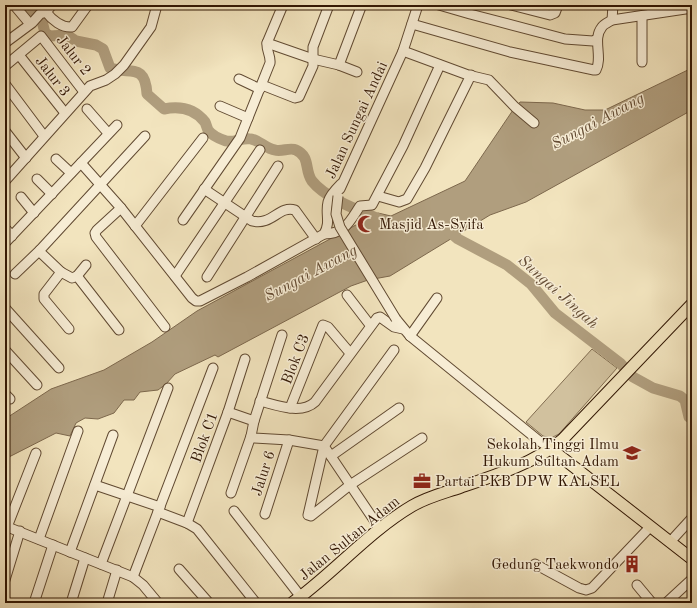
<svg xmlns="http://www.w3.org/2000/svg" width="697" height="608" viewBox="0 0 697 608" font-family="'Old Standard TT',serif">
	<rect width="100%" height="100%" fill="#f2e4be"/>
	<filter id="stains"><feTurbulence type="fractalNoise" baseFrequency=".005" numOctaves="4"/><feColorMatrix values="0 0 0 0 .2 0 0 0 0 .09 0 0 0 0 .02 0 0 0 .5 -.17"/></filter>
	<radialGradient id="worn" r=".72"><stop offset=".6" stop-color="#630" stop-opacity="0"/><stop offset="1" stop-color="#630" stop-opacity=".3"/></radialGradient>
	<path fill="#d1c19e" stroke="#816c50" d="M592,349L617,368L559,434L551,438L543,436L526,422Z"/>
	<path fill="#b09e7e" stroke="#7d684d" d="M692,68V110L526,202L490,215L390,276L368,280L351,286L218,357L215,355L175,374L166,384L158,390L140,392L134,400H124L114,413L98,419L85,418L76,423L70,436L56,433L5,459V419L51,389L104,370L152,342L197,311L378,213L391,216L465,181L513,110L520,102L553,103L585,110H605Z"/>
	<g fill="none" stroke-linecap="round" stroke-linejoin="round">
		<g stroke="#b09e7e" stroke-width="11">
			<path d="M25,5L42,21L45,33L50,36L67,35L76,41L96,45L103,49L110,68C130,75 145,62 147,94L164,109C179,106 194,108 205,122C206,124 207,128 208,130C212,136 220,139 226,141C234,143 243,137 251,139C259,140 266,149 275,150C282,152 290,147 296,150C311,157 304,170 312,181C327,200 364,212 386,222"/>
			<path d="M444,227L458,239L507,265L531,284L555,313L620,363L633,377L653,388L680,396L685,400L689,417L692,419"/>
		</g>
		<g stroke="#614a32" stroke-width="11">
			<g id="minor">
				<path d="M14,5L30,24"/>
				<path d="M439,5L470,14L565,39L593,41L597,39"/>
				<path d="M511,5L550,15L555,13L558,5"/>
				<path d="M46,12C52,20 62,28 72,27L88,5"/>
				<path d="M642,16V62"/>
				<path d="M612,20L613,5"/>
				<path d="M412,24L510,52L594,70H596C603,57 592,39 602,27C604,24 609,22 612,20L692,8"/>
				<path d="M5,43L32,23L40,14L46,12L52,5"/>
				<path d="M267,43L313,59L339,65L357,72"/>
				<path d="M403,51L468,75L489,80L515,107L534,123"/>
				<path d="M19,55L65,113"/>
				<path d="M339,65L361,7"/>
				<path d="M5,66L41,36L84,92"/>
				<path d="M239,79L260,89"/>
				<path d="M5,84L44,136"/>
				<path d="M262,85L295,98L299,97L313,66V47L329,5"/>
				<path d="M220,106L248,118"/>
				<path d="M87,109L108,133"/>
				<path d="M5,131L26,158"/>
				<path d="M56,159L71,173"/>
				<path d="M81,163L121,208L97,230L95,233L96,237L165,327"/>
				<path d="M37,179L52,194"/>
				<path d="M5,181L90,86L106,80L115,74L124,65L151,27L157,5"/>
				<path d="M204,189L252,221C272,226 279,205 295,210L316,239"/>
				<path d="M340,189L403,51L418,5"/>
				<path d="M378,196L399,202L407,199L425,168L471,75"/>
				<path d="M21,197L34,213"/>
				<path d="M121,208L192,298L196,301H200L247,277L324,234C331,222 325,214 328,202C330,195 336,189 341,184"/>
				<path d="M183,220L240,138L270,63C271,56 266,50 267,43L283,5"/>
				<path d="M135,226L203,138"/>
				<path d="M5,228L12,236"/>
				<path d="M324,234C345,234 350,221 360,206L372,205L403,146L440,65"/>
				<path d="M5,243L117,125"/>
				<path d="M61,272L72,278L77,276L119,330"/>
				<path d="M15,274L40,250"/>
				<path d="M77,276L86,265"/>
				<path d="M175,276L260,150"/>
				<path d="M207,277L278,166"/>
				<path d="M347,295L370,325"/>
				<path d="M5,308L59,368"/>
				<path d="M396,319L410,336L538,440L551,449"/>
				<path d="M69,329L44,299V294L61,272L41,253L40,250L145,136"/>
				<path d="M410,336L437,298"/>
				<path d="M5,350L37,385"/>
				<path d="M394,350L324,446L308,515L311,516L350,485L422,438"/>
				<path d="M5,394L10,399"/>
				<path d="M260,401C276,405 301,415 315,402L377,318L380,317L394,327L403,329"/>
				<path d="M290,408L323,325L328,327L350,353"/>
				<path d="M228,412L254,421L251,436L254,438L289,440L324,446L380,529"/>
				<path d="M254,421L282,335"/>
				<path d="M331,456L399,408"/>
				<path d="M95,485L160,507"/>
				<path d="M231,493L251,436"/>
				<path d="M234,511L301,597"/>
				<path d="M158,512L187,523L197,529L256,603"/>
				<path d="M265,514L289,440"/>
				<path d="M187,523L228,412L245,359"/>
				<path d="M5,526L133,577L143,585L158,603"/>
				<path d="M7,527L36,453"/>
				<path d="M39,539L78,431"/>
				<path d="M670,542L692,518"/>
				<path d="M70,552L113,435"/>
				<path d="M101,564L168,388"/>
				<path d="M535,564L579,588L586,590L592,588L650,527"/>
				<path d="M179,569L209,603"/>
				<path d="M133,577L213,368"/>
				<path d="M5,580L20,531"/>
				<path d="M637,585L652,603"/>
				<path d="M34,603L53,545"/>
				<path d="M71,603L85,558"/>
				<path d="M107,603L117,570"/>
				<path d="M666,603L692,579"/>
			</g>
		</g>
		<g stroke="#311603" stroke-width="13">
			<g id="major">
				<path d="M551,449L692,559"/>
				<path d="M292,603C334,573 368,532 412,506C427,497 444,493 461,487C494,476 535,463 562,440L692,304"/>
			</g>
		</g>
		<use href="#minor" stroke="#f7edd5" stroke-width="9"/>
		<use href="#major" stroke="#f2e4be" stroke-width="11"/>
		<g stroke="#614a32" stroke-width="11" stroke-linecap="butt">
			<path id="minor-bridge" d="M338,196L336,214L340,227L396,319"/>
		</g>
		<use href="#minor-bridge" stroke="#f7edd5" stroke-width="9"/>
	</g>
	<defs>
		<g id="mosque-bare" transform="scale(1.38)"><path d="M3.5-4.9A6 6 0 1 0 3.5 4.9A5 5 0 1 1 3.5-4.9Z" fill="#8f2418" stroke="#f7edd5" stroke-width="2.5" paint-order="stroke"/></g>
		<g id="university-bare" transform="scale(1.38)"><path d="M0-5L7-2L0 1L-7-2ZM-4 1L0 2.5L4 1V4Q0 6-4 4Z" fill="#8f2418" stroke="#f7edd5" stroke-width="2.5" paint-order="stroke"/></g>
		<g id="office-bare" transform="scale(1.38)"><path d="M-6-3h4V-5.5h4V-3h4V5H-6ZM-1-4.5V-3h2v-1.5ZM-6 0V1H6V0Z" fill="#8f2418" stroke="#f7edd5" stroke-width="2.5" paint-order="stroke"/></g>
		<g id="building-bare" transform="scale(1.38)"><path d="M-4-6H4V6H1V3H-1V6H-4ZM-2.5-4.3h1.7v1.8h-1.7ZM.8-4.3h1.7v1.8H.8ZM-2.5-1h1.7V.8h-1.7ZM.8-1h1.7V.8H.8Z" fill="#8f2418" stroke="#f7edd5" stroke-width="2.5" paint-order="stroke"/></g>
	</defs>
	<g fill-rule="evenodd">
		<use href="#mosque-bare" x="366" y="224"/>
		<use href="#university-bare" x="632" y="453"/>
		<use href="#office-bare" x="422" y="481"/>
		<use href="#building-bare" x="632" y="564"/>
	</g>
	<g text-anchor="middle" stroke-width="3" stroke-linejoin="round" paint-order="stroke">
		<g font-size="15" fill="#311603" stroke="#f7edd5">
			<text transform="translate(74 55) rotate(52)" y="5">Jalur 2</text>
			<text transform="translate(53 76) rotate(52)" y="5">Jalur 3</text>
			<text transform="translate(356 120) rotate(-65)" y="5">Jalan Sungai Andai</text>
			<text transform="translate(295 359) rotate(-69)" y="5">Blok C3</text>
			<text transform="translate(204 437) rotate(-70)" y="5">Blok C1</text>
			<text transform="translate(263 473) rotate(-72)" y="5">Jalur 6</text>
			<text transform="translate(349 538) rotate(-39)" y="5">Jalan Sultan Adam</text>
		</g>
		<g font-size="15" fill="#311603" stroke="#f7edd5" text-anchor="start">
			<text x="379" y="229">Masjid As-Syifa</text>
			<text x="619" y="449" text-anchor="end">Sekolah Tinggi Ilmu<tspan x="619" dy="17">Hukum Sultan Adam</tspan></text>
			<text x="435" y="486">Partai PKB DPW KALSEL</text>
			<text x="619" y="569" text-anchor="end">Gedung Taekwondo</text>
		</g>
		<g font-size="16" font-style="italic" fill="#644c34" stroke="#f7edd5">
			<text transform="translate(597 120) rotate(-28)" y="6">Sungai Awang</text>
			<text transform="translate(310 272) rotate(-28)" y="6">Sungai Awang</text>
			<text transform="translate(559 291) rotate(42)" y="6">Sungai Jingah</text>
		</g>
	</g>
	<rect width="697" height="608" fill="none" stroke="#f2e4be" stroke-width="20"/>
	<rect x="6" y="6" width="685" height="596" fill="none" stroke="#311603" stroke-width="2"/>
	<rect x="10" y="10" width="677" height="588" fill="none" stroke="#311603"/>
	<rect width="100%" height="100%" filter="url(#stains)"/>
	<rect width="100%" height="100%" fill="url(#worn)"/>
</svg>
